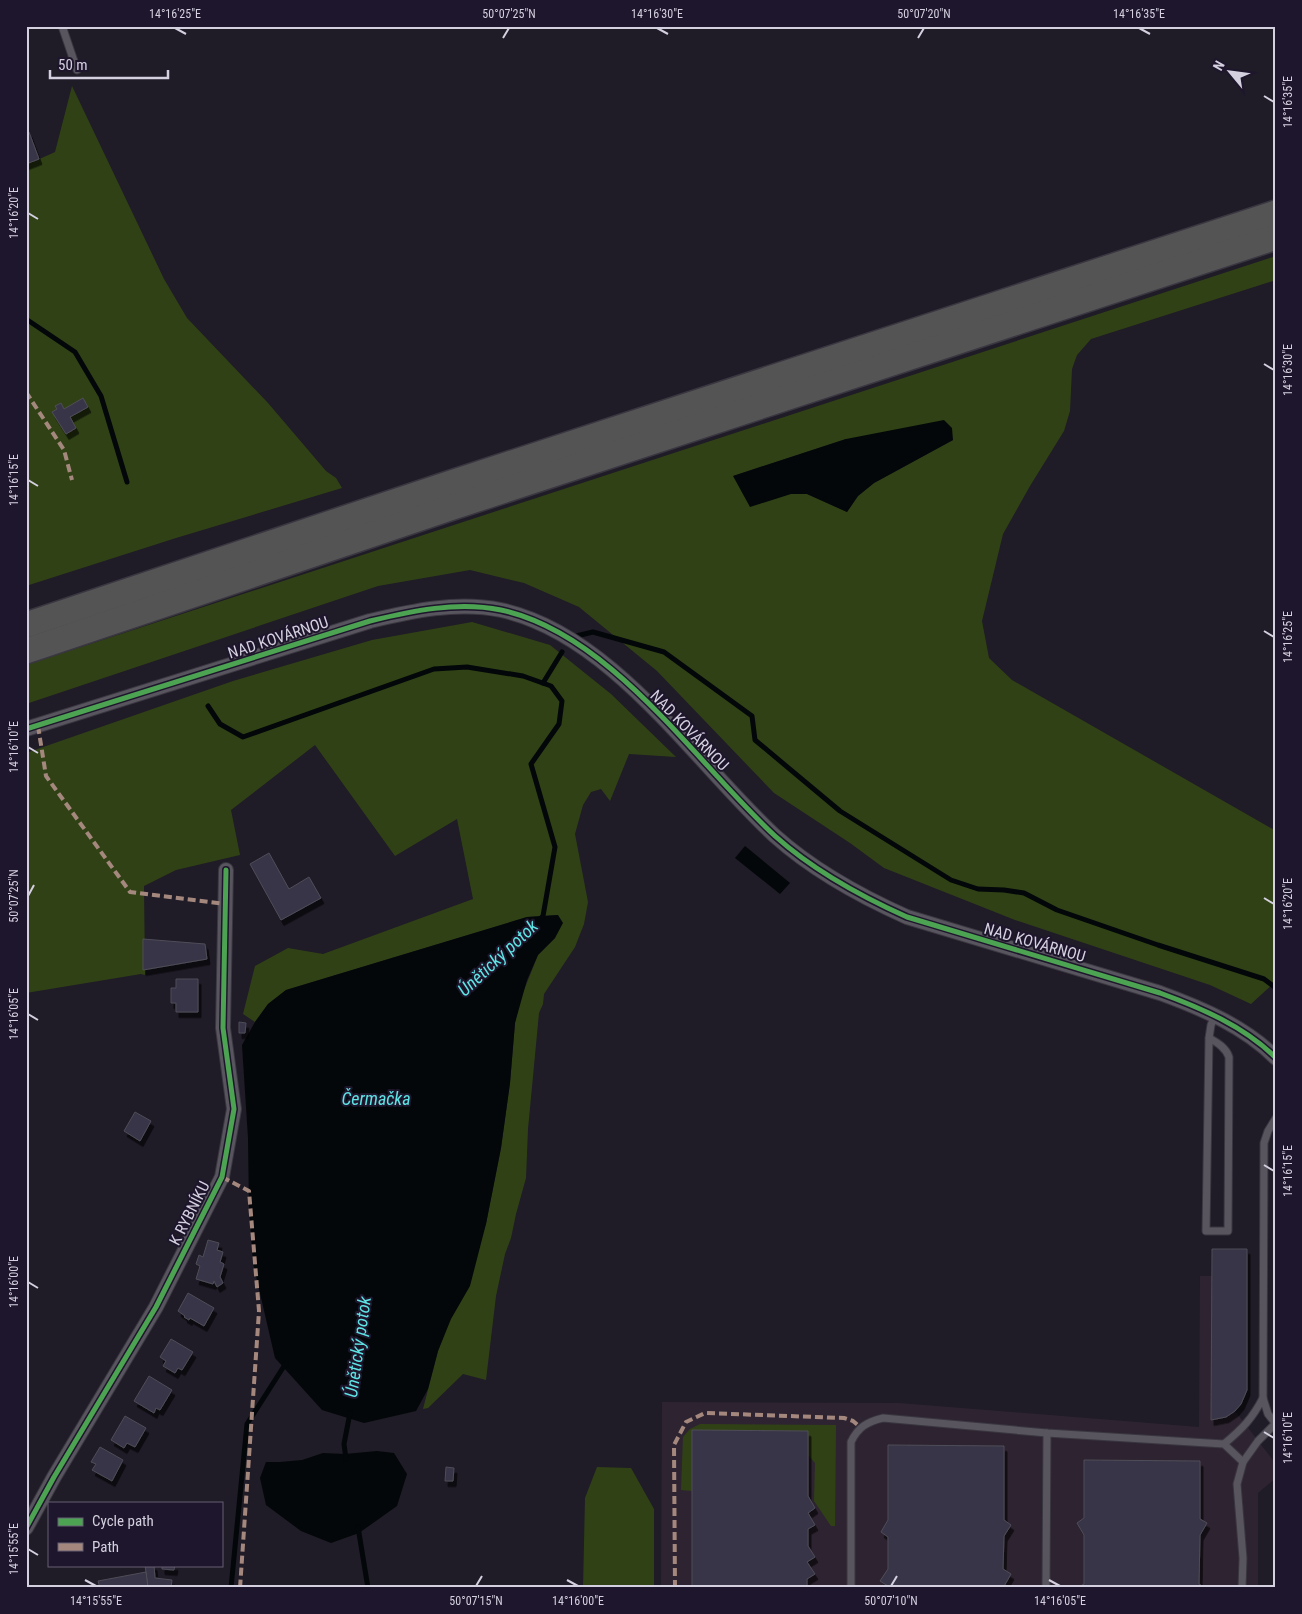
<svg xmlns="http://www.w3.org/2000/svg" width="1302" height="1614" viewBox="0 0 1302 1614" font-family="'Roboto Condensed',sans-serif">
	<defs>
		<filter id="shadow"><feDropShadow dx="3" dy="5.5" stdDeviation="0" flood-color="#0009"/></filter>
	</defs>
	<rect width="100%" height="100%" fill="#1f1b27"/>
	<path fill="#2e2431" d="M1212,1249H1247V1390L1244,1399L1235,1411L1276,1464V1478L1258,1493V1588H661L662,1402L899,1403L1199,1427L1200,1276H1212Z"/>
	<g fill="#304215" fill-rule="evenodd">
		<path d="M72,86L164,279L187,318L268,403L326,471L336,478L342,488L176,538L26,586V165L55,152Z"/>
		<path d="M1276,256V280L1091,339L1077,355L1072,369L1070,411L1064,431L1030,486L1003,534L982,621L989,658L1012,680L1276,831V981L1251,1004L1210,985L1015,920L884,868L850,843L774,793L657,671L579,607L524,583L470,570L378,586L26,704V665ZM846,439L953,440L874,483L858,496L847,512L807,494H791L733,476Z"/>
		<path d="M472,622L550,645L611,694L676,757L629,754L610,801L601,789L591,792L583,805L575,834L588,902L584,924L575,947L544,994L543,1004L539,1013L528,1129L526,1178L516,1214L511,1238L505,1254L496,1296L486,1380L463,1374L428,1408L423,1409L438,1351L486,1224L501,1148L510,1083L515,1023L520,1000L538,955L555,938L558,915L527,917L286,990L268,1004L255,1022L243,1014L255,966L288,948L323,954L473,899L457,819L395,856L315,745L231,810L240,855L176,870L144,886L145,975L141,974L26,993V753L233,681L372,640Z"/>
		<path d="M700,1424L836,1425L835,1526H831L814,1501L815,1463L808,1455V1431L693,1430L692,1491L681,1490L683,1437L690,1429Z"/>
		<path d="M597,1467L631,1468L654,1509V1588H583L585,1498Z"/>
	</g>
	<g fill="#030709">
		<path d="M944,420L952,428L953,440L874,483L858,496L847,512L807,494H791L750,507L733,476L846,439Z"/>
		<path d="M745,846L790,883L780,894L735,858Z"/>
		<path d="M558,915L563,923L555,938L538,955L527,980L515,1023L510,1083L501,1148L486,1224L470,1286L451,1319L438,1351L428,1389L416,1411L364,1423L322,1410L275,1358L253,1263L249,1208L248,1138L242,1045L255,1022L268,1004L286,990L527,917Z"/>
		<path d="M377,1451L394,1453L407,1474L397,1506L359,1533L331,1543L301,1531L266,1505L260,1478L266,1462H280L302,1460L323,1453L345,1454Z"/>
	</g>
	<g fill="none" stroke-linecap="round" stroke-linejoin="round">
		<g stroke="#030709" stroke-width="5">
			<path d="M26,319L75,352L101,396L127,482"/>
			<path d="M572,637L593,632L664,652L752,716L755,740L840,811L951,880L978,889L1004,890L1024,893L1057,910L1158,945L1264,979L1276,988"/>
			<path d="M543,683L562,652"/>
			<path d="M208,706L220,724L243,737L434,669L467,667L523,676L551,686L562,701L559,724L531,764L555,847L543,916L540,919"/>
			<path d="M346,1459L344,1444L350,1413"/>
			<path d="M358,1527L368,1588"/>
			<path d="M231,1588L247,1424L286,1363"/>
		</g>
	</g>
	<g fill="#383548" stroke="#4f4d57" filter="url(#shadow)">
		<path d="M26,132H29L39,159L26,164Z"/>
		<path d="M83,398L88,407L70,417L76,428L66,434L52,412L57,409L55,406L61,403L64,409Z"/>
		<path d="M269,853L289,889L309,877L321,898L281,920L250,864Z"/>
		<path d="M143,939L205,944L207,959L143,970Z"/>
		<path d="M176,979H198V1012H176V1003H171V988H176Z"/>
		<path d="M239,1022L246,1023L245,1033H239Z"/>
		<path d="M135,1112L151,1121L140,1141L124,1131Z"/>
		<path d="M208,1240L219,1243L217,1250L223,1252L220,1262L224,1264L220,1277L223,1283L217,1287L214,1281L213,1284L196,1279L200,1266L196,1264L199,1255L203,1257Z"/>
		<path d="M1212,1249H1247V1390L1241,1404L1235,1411L1226,1417L1211,1420Z"/>
		<path d="M188,1293L214,1308L204,1326L190,1318L189,1320L184,1317L185,1316L178,1311Z"/>
		<path d="M171,1339L193,1352L182,1370L178,1368L175,1373L163,1366L166,1361L160,1357Z"/>
		<path d="M149,1376L172,1390L160,1410L156,1408L154,1413L134,1401Z"/>
		<path d="M125,1416L146,1428L135,1447L127,1443L124,1448L111,1440Z"/>
		<path d="M692,1430L808,1431V1496L815,1508L808,1513L815,1525L808,1529V1546L815,1557L807,1562L815,1574L807,1579V1588H692Z"/>
		<path d="M888,1445L1004,1446V1520L1011,1525L1004,1536L1003,1569L1011,1574L1003,1588H888V1586L880,1581L888,1569V1537L881,1532L888,1520Z"/>
		<path d="M100,1447L123,1460L112,1481L92,1470L96,1464L91,1462Z"/>
		<path d="M1084,1460L1200,1461V1519L1207,1523L1200,1535L1199,1584L1205,1588H1077L1084,1584V1535L1077,1523L1084,1518Z"/>
		<path d="M446,1467L454,1468L453,1481H445Z"/>
		<path d="M145,1565H154L155,1578L172,1580L171,1588H148Z"/>
		<path d="M162,1565H175L174,1570L162,1569Z"/>
		<path d="M146,1572L148,1588H100L98,1581Z"/>
	</g>
	<g fill="none" stroke-linecap="round" stroke-linejoin="round">
		<g stroke="#3a3741" stroke-width="9">
			<g id="lane">
				<path d="M62,26L77,70"/>
				<path d="M1209,1038C1218,1043 1226,1048 1229,1057L1228,1231H1206L1209,1038L1211,1025L1215,1016"/>
				<path d="M1276,1118L1268,1131L1264,1143L1263,1398L1268,1414L1276,1424"/>
				<path d="M1224,1444C1242,1429 1252,1419 1263,1398"/>
				<path d="M851,1588V1442C858,1427 867,1422 883,1418L1047,1433L1224,1444L1243,1462"/>
				<path d="M1046,1588L1047,1433"/>
				<path d="M1242,1588L1243,1558L1237,1484L1243,1462L1258,1441L1275,1424"/>
			</g>
		</g>
		<g stroke="#3a3741" stroke-width="16">
			<g id="street">
				<path d="M26,729L370,621C412,611 457,601 501,610C612,634 695,762 775,836C814,871 860,896 907,917L1160,993C1201,1008 1244,1026 1276,1058"/>
				<path d="M26,1528L54,1477L156,1307L222,1177L234,1109L223,1028L226,870"/>
			</g>
		</g>
		<g stroke="#3a3741" stroke-width="28">
			<g id="highway">
				<path d="M26,625L448,484L1276,213"/>
				<path d="M26,651L453,507L1276,237"/>
			</g>
		</g>
		<use href="#lane" stroke="#58555f" stroke-width="7"/>
		<use href="#street" stroke="#58555f" stroke-width="14"/>
		<use href="#highway" stroke="#555455" stroke-width="25"/>
		<g stroke="#a5887d" stroke-width="4" stroke-dasharray="8 4" stroke-linecap="butt">
			<path d="M26,392L64,450L72,480"/>
			<path d="M38,726L46,776L130,892L226,904"/>
			<path d="M222,1177L249,1191L259,1311L240,1588"/>
			<path d="M675,1588L674,1445L686,1422L705,1413L844,1418L853,1421L860,1427"/>
		</g>
		<g stroke="#1e162c" stroke-width="8">
			<g id="cycleway">
				<path d="M26,729L370,621C412,611 457,601 501,610C612,634 695,762 775,836C814,871 860,896 907,917L1160,993C1201,1008 1244,1026 1276,1058"/>
				<path d="M26,1528L54,1477L156,1307L222,1177L234,1109L223,1028L226,870"/>
			</g>
		</g>
		<use href="#cycleway" stroke="#4ca352" stroke-width="5"/>
	</g>
	<path fill="none" stroke="#d4d0df" stroke-width="2" d="M175,28L186,34M657,28L668,34M1139,28L1150,34M503,38L509,28M918,38L924,28M1264,96L1274,102M28,213L38,219M1264,364L1274,370M28,480L38,486M1264,631L1274,637M28,747L38,753M28,896L34,885M1264,898L1274,904M28,1014L38,1020M1264,1165L1274,1171M28,1282L38,1288M1264,1432L1274,1438M28,1549L38,1555M85,1580L96,1586M567,1580L578,1586M1049,1580L1060,1586M476,1586L482,1576M891,1586L897,1576"/>
	<g text-anchor="middle" stroke-width="4" stroke-linejoin="round" paint-order="stroke">
		<g font-size="16" fill="#d4d0df" stroke="#1e162c">
			<text transform="translate(278 637) rotate(-18)" y="6">NAD KOVÁRNOU</text>
			<text transform="translate(690 730) rotate(46)" y="6">NAD KOVÁRNOU</text>
			<text transform="translate(1035 942) rotate(16)" y="6">NAD KOVÁRNOU</text>
			<text transform="translate(189 1213) rotate(-63)" y="6">K RYBNÍKU</text>
		</g>
		<g font-size="18" font-style="italic" fill="#5ee4e5" stroke="#1e162c">
			<text transform="translate(498 958) rotate(-43)" y="6">Únětický potok</text>
			<text x="376" y="1105">Čermačka</text>
			<text transform="translate(358 1347) rotate(-82)" y="6">Únětický potok</text>
		</g>
	</g>
	<rect width="1302" height="1614" fill="none" stroke="#1e162c" stroke-width="55"/>
	<rect x="48" y="1502" width="175" height="65" fill="#1e162c" stroke="#676074"/>
	<rect x="58" y="1518" width="25" height="8" fill="#4ca352" stroke="#676074"/>
	<text x="92" y="1526" font-size="15" fill="#d4d0df">Cycle path</text>
	<rect x="58" y="1543" width="25" height="8" fill="#a5887d" stroke="#676074"/>
	<text x="92" y="1552" font-size="15" fill="#d4d0df">Path</text>
	<g transform="translate(1230 72) rotate(299)" stroke="#1e162c" stroke-width="4" paint-order="stroke">
	<path d="M0-4L9 19L0 12L-9 19Z" fill="#d4d0df"/>
	<text y="-8" font-size="14" font-weight="bold" text-anchor="middle" fill="#d4d0df">N</text>
	</g>
	<path d="M50 70v8h118v-8" fill="none" stroke="#d4d0df" stroke-width="2.5"/>
	<text x="58" y="70" font-size="15" fill="#d4d0df" stroke="#1e162c" stroke-width="4" paint-order="stroke">50 m</text>
	<rect x="28" y="28" width="1246" height="1558" fill="none" stroke="#d4d0df" stroke-width="2"/>
	<g font-size="12" text-anchor="middle" fill="#d4d0df">
		<text x="175" y="18">14°16'25"E</text>
		<text x="509" y="18">50°07'25"N</text>
		<text x="657" y="18">14°16'30"E</text>
		<text x="924" y="18">50°07'20"N</text>
		<text x="1139" y="18">14°16'35"E</text>
		<text transform="translate(1288 102) rotate(-90)" y="4">14°16'35"E</text>
		<text transform="translate(14 213) rotate(-90)" y="4">14°16'20"E</text>
		<text transform="translate(1288 370) rotate(-90)" y="4">14°16'30"E</text>
		<text transform="translate(14 480) rotate(-90)" y="4">14°16'15"E</text>
		<text transform="translate(1288 637) rotate(-90)" y="4">14°16'25"E</text>
		<text transform="translate(14 747) rotate(-90)" y="4">14°16'10"E</text>
		<text transform="translate(14 896) rotate(-90)" y="4">50°07'25"N</text>
		<text transform="translate(1288 904) rotate(-90)" y="4">14°16'20"E</text>
		<text transform="translate(14 1014) rotate(-90)" y="4">14°16'05"E</text>
		<text transform="translate(1288 1171) rotate(-90)" y="4">14°16'15"E</text>
		<text transform="translate(14 1282) rotate(-90)" y="4">14°16'00"E</text>
		<text transform="translate(1288 1438) rotate(-90)" y="4">14°16'10"E</text>
		<text transform="translate(14 1549) rotate(-90)" y="4">14°15'55"E</text>
		<text x="96" y="1605">14°15'55"E</text>
		<text x="476" y="1605">50°07'15"N</text>
		<text x="578" y="1605">14°16'00"E</text>
		<text x="891" y="1605">50°07'10"N</text>
		<text x="1060" y="1605">14°16'05"E</text>
	</g>
</svg>
